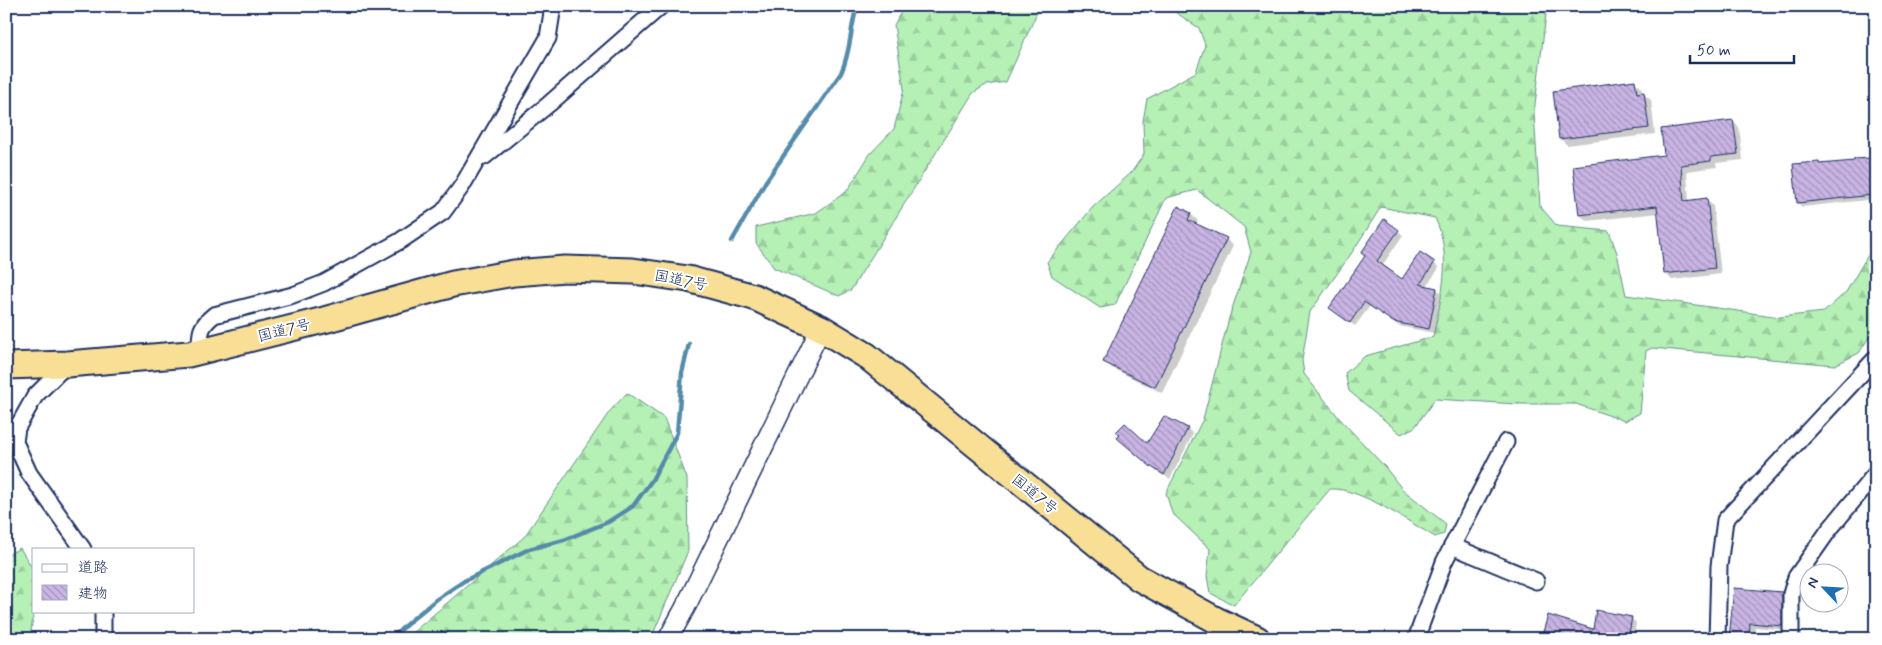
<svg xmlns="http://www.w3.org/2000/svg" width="1882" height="645" viewBox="0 0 1882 645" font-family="Mynerve,'Klee One',sans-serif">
	<defs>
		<pattern id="forest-firs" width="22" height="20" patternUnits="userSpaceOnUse" patternTransform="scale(1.25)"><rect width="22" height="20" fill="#b5f0b5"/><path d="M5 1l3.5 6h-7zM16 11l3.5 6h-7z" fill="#9bce9e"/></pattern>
		<pattern id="building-back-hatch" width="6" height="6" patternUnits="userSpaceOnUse" patternTransform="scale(1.25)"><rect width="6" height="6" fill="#c9b4e4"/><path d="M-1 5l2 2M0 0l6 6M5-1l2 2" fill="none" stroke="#a293bc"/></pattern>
	</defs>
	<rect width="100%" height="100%" fill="#fff"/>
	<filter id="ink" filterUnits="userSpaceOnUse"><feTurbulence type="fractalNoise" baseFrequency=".02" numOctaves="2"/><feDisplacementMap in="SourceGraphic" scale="10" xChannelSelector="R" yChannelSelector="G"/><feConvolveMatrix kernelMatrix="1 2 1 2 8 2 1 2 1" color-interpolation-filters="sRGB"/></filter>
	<g filter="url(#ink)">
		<g fill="url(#forest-firs)" stroke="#68908a">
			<path d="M904,6H1040L1006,82L986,85L973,93L851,290L839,296L774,268L756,243V227L816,213L847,191L870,154L894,129L904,89L894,25Z"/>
			<path d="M1166,6H1547L1534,113L1540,206L1557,226L1609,231L1617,253L1626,295L1780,317L1824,312L1846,292L1874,245H1876V326L1859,353L1835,365L1652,348L1646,351L1640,413L1625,421L1576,404H1516L1435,399L1415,427L1401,434L1349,391L1345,373L1365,356L1433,337C1441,298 1453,255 1435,218L1381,207L1351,254L1310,312L1302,360L1304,374L1340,419L1385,467L1402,489L1446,524L1444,534L1435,537C1409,522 1359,487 1330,489L1234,605L1210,593L1207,576L1210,549L1172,513L1166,493L1203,419L1229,318L1251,252L1244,227L1197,190L1166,198L1115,305L1100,308L1052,276L1047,262L1093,207L1131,173L1144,154L1143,121L1147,99L1196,72L1205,45L1199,28Z"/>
			<path d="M627,393L664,418L687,478L688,551L651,639H405L524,537L610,411Z"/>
			<path d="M20,548L34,571V609L30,639H6V556Z"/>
		</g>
		<g fill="#0003">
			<path d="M1635,82L1642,88V93L1651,100L1655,134L1567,145L1560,138Z"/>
			<path d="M1733,121L1739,127L1743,160L1716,163L1717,167L1687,171L1689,202L1707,200L1713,206L1721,274L1672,280L1665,273L1659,213L1587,221L1580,215L1666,156Z"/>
			<path d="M1869,159L1873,163L1876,199L1802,207L1798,203L1818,163L1821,166Z"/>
			<path d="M1179,208L1191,214L1198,221L1196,225L1226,239L1233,246L1162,393L1112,368L1105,361Z"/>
			<path d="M1398,231L1403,235L1382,266L1402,280L1434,263L1439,268L1426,287L1437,289L1441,293L1434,333L1399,326L1370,306L1355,326L1335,312Z"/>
			<path d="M1165,417L1188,429L1193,434L1170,479L1156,471L1124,442L1148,445Z"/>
			<path d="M1781,594L1786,598V630L1755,627L1754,639H1731Z"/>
			<path d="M1631,618L1636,623L1634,639H1592Z"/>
		</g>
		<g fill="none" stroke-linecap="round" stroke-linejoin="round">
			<g stroke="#558ba9" stroke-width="4.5">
				<path d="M732,241L766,181L841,73C851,52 850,29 857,6"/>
				<path d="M391,639L410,621L437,599L464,581L529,549L564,540L608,522L633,506L652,480L677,433L682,373L689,344"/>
			</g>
		</g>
		<g fill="url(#building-back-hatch)" stroke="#1b2f5e">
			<path d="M1635,80L1637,93L1644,92L1649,128L1559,139L1553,91Z"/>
			<path d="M1733,120L1738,154L1711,157V161L1681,165L1684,201L1707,198L1715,268L1664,274L1657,206L1579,215L1573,166L1664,155L1661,129Z"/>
			<path d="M1870,158L1873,195L1797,203L1793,164L1819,162V164L1854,161V159Z"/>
			<path d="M1178,206L1191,213L1188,220L1227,238L1155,387L1103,362Z"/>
			<path d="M1384,219L1399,230L1377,261L1402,279L1420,252L1435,262L1420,284L1437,288L1429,329L1393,322L1364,302L1350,323L1329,308L1365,256L1361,253Z"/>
			<path d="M1164,416L1188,428L1164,475L1150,466L1117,438L1120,435L1116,432L1125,423L1147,443Z"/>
			<path d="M1734,588L1782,592V626L1750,623L1749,639H1729Z"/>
			<path d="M1596,610L1632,617L1628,639H1541L1548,615L1593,629Z"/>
		</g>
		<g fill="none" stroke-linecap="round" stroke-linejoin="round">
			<g stroke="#1b2f5e" stroke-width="19">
				<g id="minor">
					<path d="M484,157L549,104L661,6"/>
					<path d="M200,352C200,333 199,327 214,315L293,295L324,283L400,241L443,212L462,186L548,38L553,6"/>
					<path d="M67,364L35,396L17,428L15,442L29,473L83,549"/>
					<path d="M1452,546L1536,581"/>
					<path d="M103,611V639"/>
					<path d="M1416,639L1444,562L1506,442"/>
					<path d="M1717,639L1719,566L1725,520L1876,358"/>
					<path d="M1791,639V594L1796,577L1829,530L1876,473"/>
				</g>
			</g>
			<g stroke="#1b2f5e" stroke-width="22">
				<path id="tertiary" d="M668,639L685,608L821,328"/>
			</g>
			<g stroke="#1b2f5e" stroke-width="29">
				<path id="trunk" d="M6,366L67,364L189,354L324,320L453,284L514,273L565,269L633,271L688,279L754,297L821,328L867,356L1139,578L1216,620L1257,639"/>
			</g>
			<use href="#minor" stroke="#fff" stroke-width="15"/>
			<use href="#tertiary" stroke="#fff" stroke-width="19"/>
			<use href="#trunk" stroke="#f9df96" stroke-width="25"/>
		</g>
	</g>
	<g text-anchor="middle" stroke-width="4" stroke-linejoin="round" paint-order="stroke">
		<g font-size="15" fill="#1b2f5e" stroke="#fff">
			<text transform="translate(681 280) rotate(11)" y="5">国道7号</text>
			<text transform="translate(284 330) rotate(-14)" y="5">国道7号</text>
			<text transform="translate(1035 494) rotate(39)" y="5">国道7号</text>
		</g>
	</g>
	<rect width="1882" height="645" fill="none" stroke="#fff" stroke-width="25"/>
	<rect x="12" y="12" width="1857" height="620" fill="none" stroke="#1b2f5e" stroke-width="2" filter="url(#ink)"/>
	<rect x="32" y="548" width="162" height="65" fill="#ffffff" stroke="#a4acbf"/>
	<rect x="42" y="564" width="25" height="8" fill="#ffffff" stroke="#a4acbf"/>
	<text x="78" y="572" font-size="15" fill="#1b2f5e">道路</text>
	<rect x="42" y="585" width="25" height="15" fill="url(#building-back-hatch)" stroke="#a4acbf"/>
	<text x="78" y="598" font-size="15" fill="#1b2f5e">建物</text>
	<g transform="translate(1824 588) rotate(295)"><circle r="24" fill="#ffffff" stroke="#a4acbf"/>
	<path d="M0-4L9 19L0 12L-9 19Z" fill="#1f6fb2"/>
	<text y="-8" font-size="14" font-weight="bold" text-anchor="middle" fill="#1b2f5e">N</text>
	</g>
	<path d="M1690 55v8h104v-8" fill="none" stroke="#1b2f5e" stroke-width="2.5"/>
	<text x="1697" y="55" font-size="15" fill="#1b2f5e" stroke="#ffffff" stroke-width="4" paint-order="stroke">50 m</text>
</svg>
